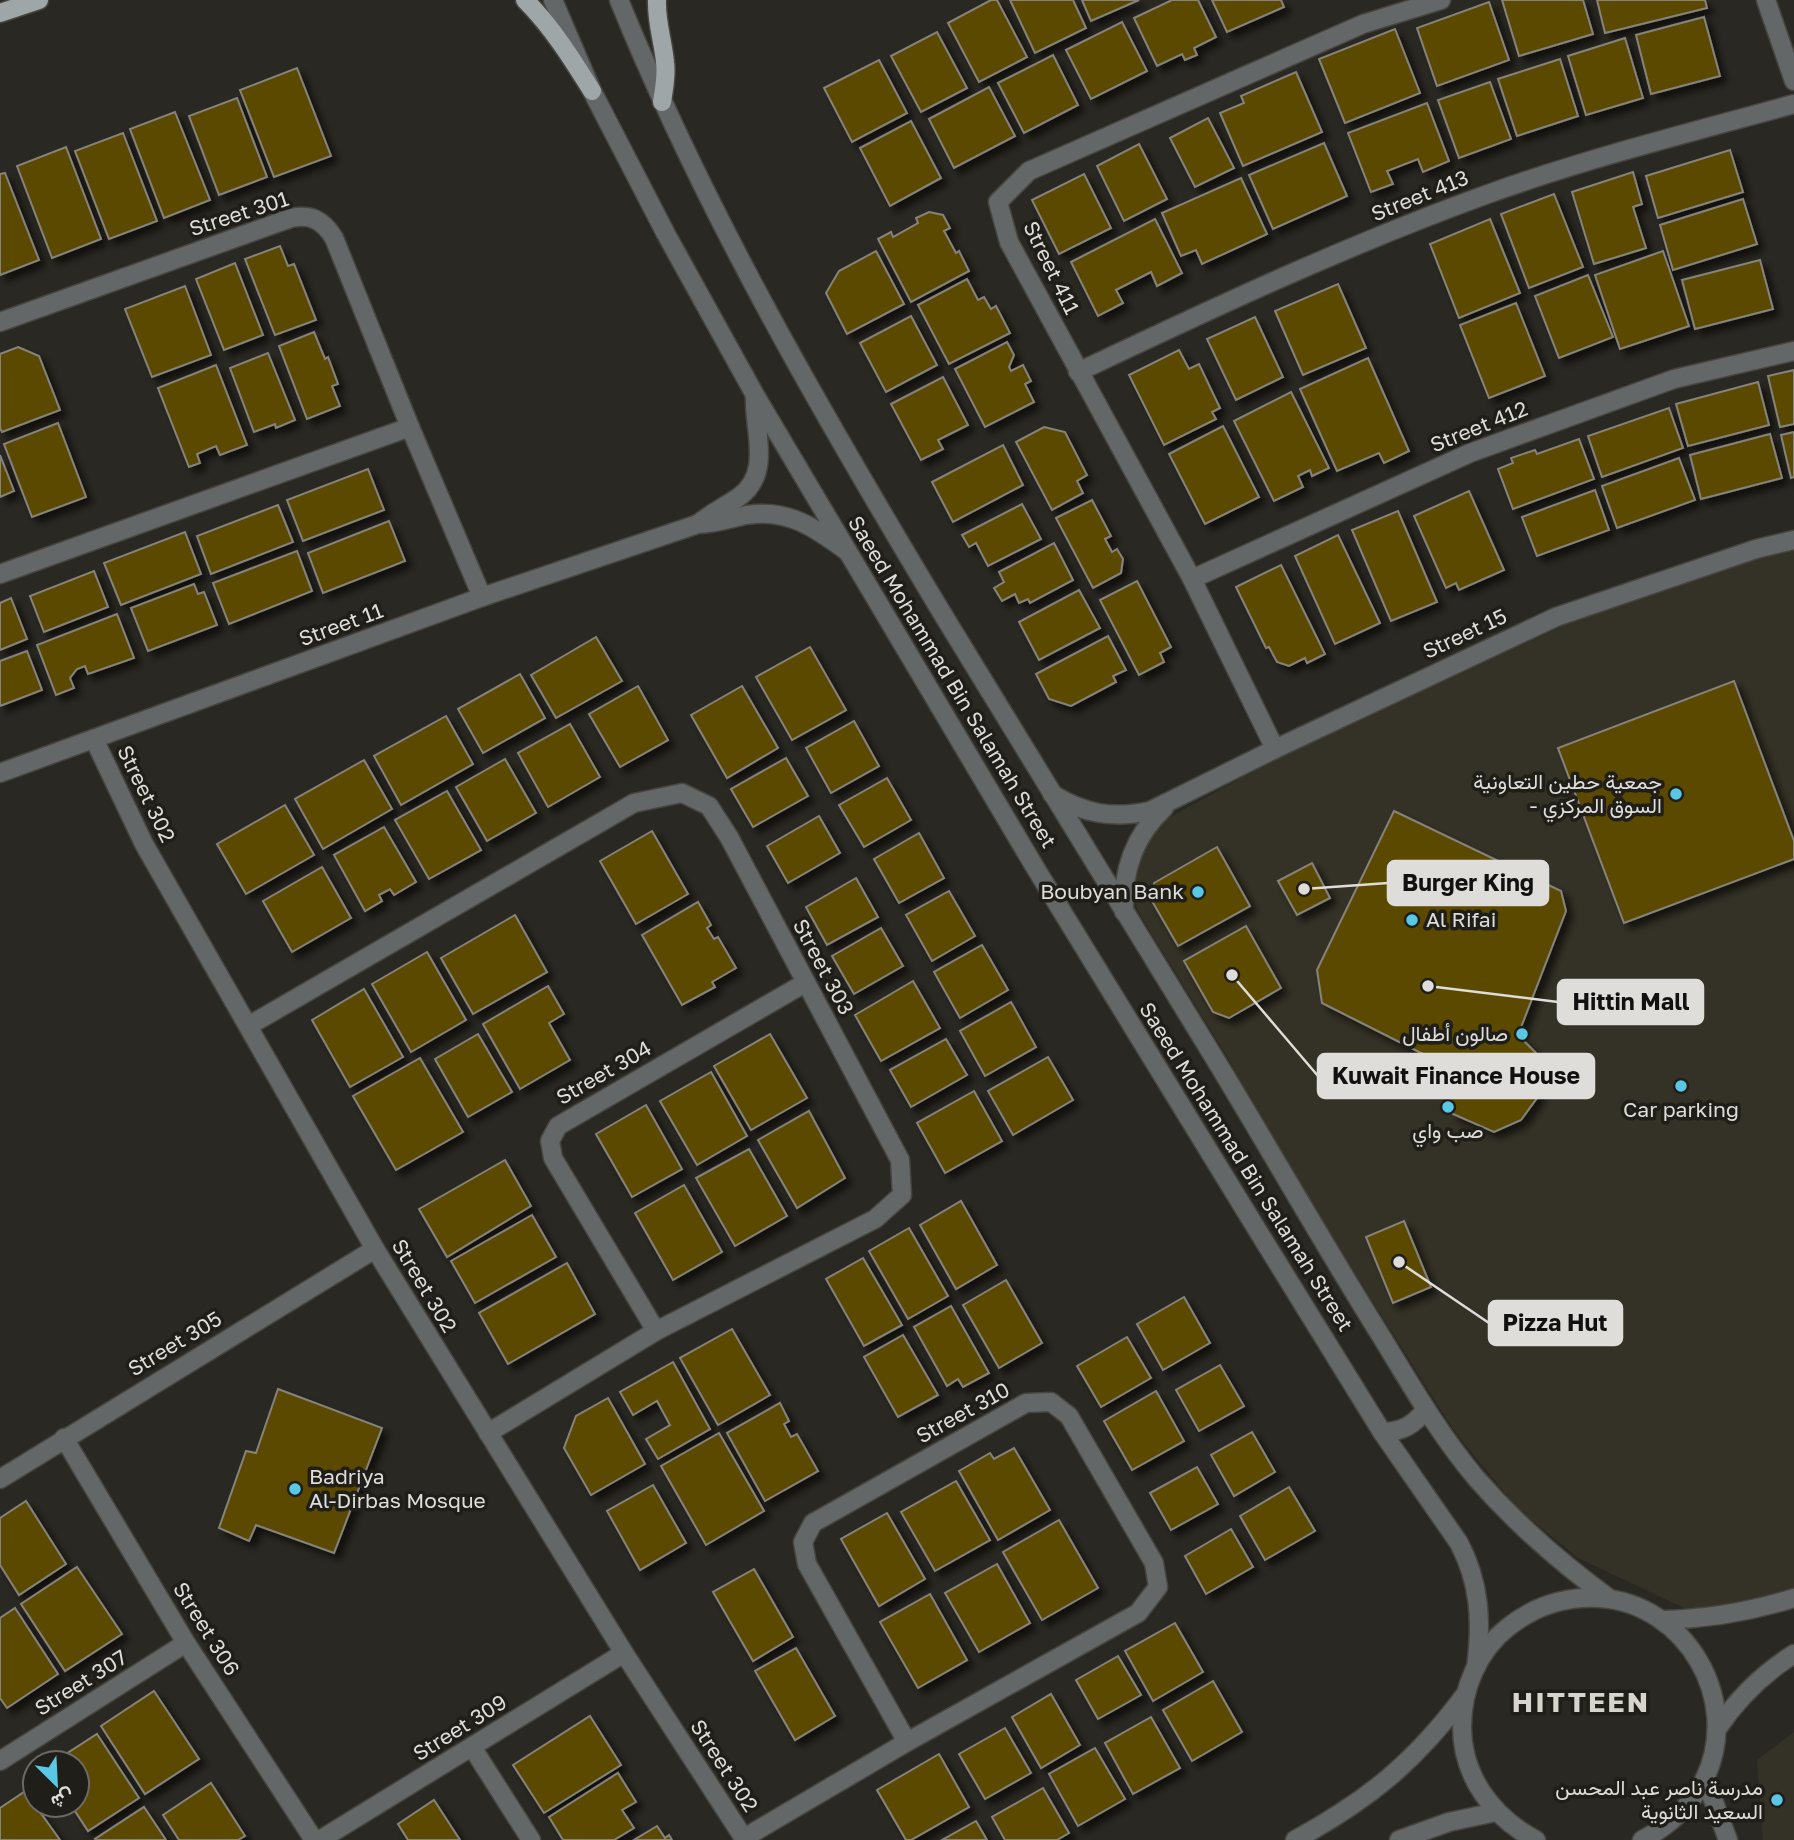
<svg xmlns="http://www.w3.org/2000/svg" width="1794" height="1840" viewBox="0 0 1794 1840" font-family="'Golos Text',Vazirmatn,sans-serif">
	<defs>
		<filter id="shadow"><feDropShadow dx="6" dy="6" stdDeviation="3.5" flood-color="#0009"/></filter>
	</defs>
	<rect width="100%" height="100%" fill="#2a2822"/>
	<g fill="#343126">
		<path d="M1794,540V1588L1774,1596L1720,1607L1686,1609L1578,1558L1518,1509L1454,1431L1297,1181L1226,1055L1140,915L1132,897V871L1154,826L1261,767L1652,584Z"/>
		<path d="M1794,1732V1840H1763L1757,1760Z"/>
	</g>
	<g fill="#5b4800" stroke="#85837c" stroke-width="2" filter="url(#shadow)">
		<path d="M991,0H997L1027,57L979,82L948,23Z"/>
		<path d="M1010,0H1073L1086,28L1035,53Z"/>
		<path d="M1082,0H1139L1091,21Z"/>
		<path d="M1172,0H1198L1216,37L1194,48L1197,55L1185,60L1182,54L1157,66L1134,18Z"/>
		<path d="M1212,0H1281L1284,7L1227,32Z"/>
		<path d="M1502,0H1583L1593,34L1519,56Z"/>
		<path d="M1597,0H1705L1707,8L1605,33Z"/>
		<path d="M1489,2L1509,60L1437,86L1417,28Z"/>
		<path d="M1704,17L1720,76L1651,94L1636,35Z"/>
		<path d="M1122,22L1147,71L1091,99L1066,50Z"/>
		<path d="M1395,29L1420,93L1345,123L1319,59Z"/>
		<path d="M937,32L967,88L921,112L891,56Z"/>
		<path d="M1625,38L1643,98L1586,115L1568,56Z"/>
		<path d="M1053,55L1078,105L1024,133L998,83Z"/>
		<path d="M1560,59L1578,116L1517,136L1498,79Z"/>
		<path d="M879,60L907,113L852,142L824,88Z"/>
		<path d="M297,68L331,156L274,177L240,90Z"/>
		<path d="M1296,72L1322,132L1243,166L1220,113L1244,103L1241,96Z"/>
		<path d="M1490,82L1511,139L1459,158L1438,100Z"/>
		<path d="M989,87L1015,136L954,168L929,119Z"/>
		<path d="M237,98L267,177L219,195L189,116Z"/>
		<path d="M1427,103L1449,161L1423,172L1418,159L1387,171L1393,184L1371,192L1348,133Z"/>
		<path d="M175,112L210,200L164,218L130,129Z"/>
		<path d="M1208,118L1234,168L1195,187L1170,138Z"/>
		<path d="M911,121L941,178L890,206L860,148Z"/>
		<path d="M123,133L157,221L109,239L75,151Z"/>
		<path d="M1324,143L1347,196L1273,229L1249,175Z"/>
		<path d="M1139,144L1167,199L1124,221L1097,166Z"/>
		<path d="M66,147L101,239L52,258L17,166Z"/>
		<path d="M1730,150L1743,192L1658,218L1646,176Z"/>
		<path d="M1633,172L1642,204L1633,207L1646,248L1594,264L1572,192Z"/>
		<path d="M5,173L39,260L0,275V174Z"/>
		<path d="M1084,174L1111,228L1059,254L1032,200Z"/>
		<path d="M1241,178L1267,234L1202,264L1196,250L1181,256L1162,213Z"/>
		<path d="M1554,194L1583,267L1529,288L1501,214Z"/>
		<path d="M1743,199L1757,244L1673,270L1660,225Z"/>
		<path d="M929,212L943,215L950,228L944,231L956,253L959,251L969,271L911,302L878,239L891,232L893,237L918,223L916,218Z"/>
		<path d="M1155,219L1182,273L1157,286L1151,272L1116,290L1123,303L1098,316L1071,262Z"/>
		<path d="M1490,219L1520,293L1459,318L1430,244Z"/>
		<path d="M280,246L288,266L294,264L316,320L275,335L245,259Z"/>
		<path d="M876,251L904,304L847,334L826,293L839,271Z"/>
		<path d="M1663,251L1689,326L1620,349L1595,275Z"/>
		<path d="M1760,260L1773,309L1695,329L1682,280Z"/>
		<path d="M235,263L263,335L224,350L196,279Z"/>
		<path d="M1588,275L1613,337L1559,358L1535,296Z"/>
		<path d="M967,279L978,300L984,297L991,309L996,306L1010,333L949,364L918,305Z"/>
		<path d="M1338,284L1366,348L1303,375L1275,311Z"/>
		<path d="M185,286L211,355L152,377L125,309Z"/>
		<path d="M1516,303L1545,376L1489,398L1460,325Z"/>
		<path d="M911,316L937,365L886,392L860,343Z"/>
		<path d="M1255,317L1283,377L1236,400L1207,339Z"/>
		<path d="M314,332L325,359L328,357L338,384L332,386L340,406L307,419L279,346Z"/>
		<path d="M1007,342L1014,355L1009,367L1011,371L1023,365L1031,381L1025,384L1034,402L985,427L955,369Z"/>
		<path d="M18,347L39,356L60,410L2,432L0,428V354Z"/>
		<path d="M1179,350L1189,369L1199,364L1220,408L1212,412L1216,419L1164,445L1129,375Z"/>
		<path d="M268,353L295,420L276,428L275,424L254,432L230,368Z"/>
		<path d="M1368,358L1409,451L1384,463L1379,453L1337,471L1300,389Z"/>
		<path d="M216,365L247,445L220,455L216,446L197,454L200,463L189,467L158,388Z"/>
		<path d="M1794,370V424L1780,427L1768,376Z"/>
		<path d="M943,377L968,425L938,440L943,449L921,460L891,404Z"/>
		<path d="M1758,382L1769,425L1688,446L1676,404Z"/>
		<path d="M1291,392L1329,468L1312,476L1310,470L1298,476L1303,487L1274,501L1234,421Z"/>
		<path d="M1669,408L1683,448L1602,477L1588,436Z"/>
		<path d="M58,423L86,497L32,517L4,444Z"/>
		<path d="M1223,426L1259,497L1205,524L1169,454Z"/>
		<path d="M1044,427L1065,432L1087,475L1077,481L1083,493L1052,510L1016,442Z"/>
		<path d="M1794,432V477L1791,478L1781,435Z"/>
		<path d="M1770,434L1782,478L1701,499L1690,455Z"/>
		<path d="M1579,439L1594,479L1513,509L1498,469L1513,463L1511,458L1535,450L1537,454Z"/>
		<path d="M1003,445L1023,485L953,522L932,482Z"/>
		<path d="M0,455L14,491L0,497Z"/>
		<path d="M1679,458L1695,500L1617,528L1602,486Z"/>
		<path d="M368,469L384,510L303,541L287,500Z"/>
		<path d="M1595,490L1609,530L1537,556L1522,517Z"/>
		<path d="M1469,491L1504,570L1459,590L1456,583L1446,588L1414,516Z"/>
		<path d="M1092,500L1111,536L1105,539L1112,552L1117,549L1123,559L1121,573L1093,588L1056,518Z"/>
		<path d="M1022,504L1041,539L988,566L976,543L969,547L962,535Z"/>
		<path d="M278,505L293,542L211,574L197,536Z"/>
		<path d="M1398,511L1437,602L1391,621L1352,530Z"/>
		<path d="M389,521L405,561L323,593L308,553Z"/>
		<path d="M185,532L201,574L121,605L104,563Z"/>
		<path d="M1338,535L1380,623L1335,644L1295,556Z"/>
		<path d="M1054,543L1073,580L1030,603L1028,599L1019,603L1015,594L1002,601L994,588L1004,582L999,572Z"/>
		<path d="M297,551L312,591L229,624L213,583Z"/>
		<path d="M1281,565L1325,654L1307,663L1305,658L1289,666L1277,662L1269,647L1266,648L1236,587Z"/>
		<path d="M94,571L108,607L44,632L30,596Z"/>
		<path d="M1137,581L1171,647L1160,653L1164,662L1139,675L1100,600Z"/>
		<path d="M194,584L198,594L204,592L217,625L148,651L131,608Z"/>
		<path d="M1079,590L1100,628L1039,660L1019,622Z"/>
		<path d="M11,598L27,639L0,650V603Z"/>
		<path d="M117,614L134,658L88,674L85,666L77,669L70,678L74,688L56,695L37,645Z"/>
		<path d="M1108,636L1126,670L1113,676L1116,682L1071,706L1049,699L1036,674Z"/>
		<path d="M596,637L622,681L556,718L531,675Z"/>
		<path d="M810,647L846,710L792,740L756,677Z"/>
		<path d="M27,651L42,690L0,706V661Z"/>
		<path d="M520,674L545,718L483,753L458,709Z"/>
		<path d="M1734,681L1794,841V859L1624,923L1558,748Z"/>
		<path d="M638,686L668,740L620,767L589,714Z"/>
		<path d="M742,686L778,748L727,778L691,715Z"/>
		<path d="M446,716L473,764L401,805L374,756Z"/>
		<path d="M854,721L879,766L831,793L806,748Z"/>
		<path d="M570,724L600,777L548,807L518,753Z"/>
		<path d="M786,758L808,796L753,827L731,789Z"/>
		<path d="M505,759L536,813L487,841L456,787Z"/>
		<path d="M364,760L392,809L323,849L295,799Z"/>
		<path d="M887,778L911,820L864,847L839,805Z"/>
		<path d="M447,791L481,850L429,879L395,820Z"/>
		<path d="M285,805L314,855L246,894L217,844Z"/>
		<path d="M1394,811L1561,891L1566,911L1518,1035L1536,1053L1542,1076L1537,1098L1521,1120L1494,1132L1453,1114L1443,1064L1322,1003L1317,970Z"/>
		<path d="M819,816L840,853L788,883L767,846Z"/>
		<path d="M384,827L416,882L394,895L390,889L379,895L382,901L365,911L334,855Z"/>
		<path d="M652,831L688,894L636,924L600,861Z"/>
		<path d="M919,833L944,878L899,903L874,859Z"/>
		<path d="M1217,847L1250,906L1178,946L1152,901L1154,883Z"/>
		<path d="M1312,863L1330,898L1297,915L1278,881Z"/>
		<path d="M322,867L351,918L292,952L263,901Z"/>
		<path d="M856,878L878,917L827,945L806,907Z"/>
		<path d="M949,891L975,936L932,961L906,915Z"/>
		<path d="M698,902L711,925L707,928L714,939L718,937L736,968L712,982L715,987L682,1005L642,935Z"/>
		<path d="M515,915L547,972L473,1014L441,958Z"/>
		<path d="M1246,926L1281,988L1229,1018L1213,1012L1184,961Z"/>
		<path d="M881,928L903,966L854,994L832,956Z"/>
		<path d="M982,945L1008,990L960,1018L934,972Z"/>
		<path d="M427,952L466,1020L411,1052L372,984Z"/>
		<path d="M913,981L940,1028L881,1061L855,1015Z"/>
		<path d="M548,986L564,1014L549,1023L570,1060L520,1089L483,1024Z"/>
		<path d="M364,989L403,1057L350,1087L312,1020Z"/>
		<path d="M1011,1002L1036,1047L985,1076L960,1031Z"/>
		<path d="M478,1034L512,1092L468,1117L435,1059Z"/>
		<path d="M770,1034L807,1098L751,1130L714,1066Z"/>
		<path d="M946,1039L967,1075L911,1107L890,1070Z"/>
		<path d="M1048,1057L1073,1100L1013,1135L988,1091Z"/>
		<path d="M420,1058L463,1132L396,1170L353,1096Z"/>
		<path d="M711,1072L747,1136L697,1165L660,1101Z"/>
		<path d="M974,1091L1002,1141L945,1173L917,1123Z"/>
		<path d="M646,1105L682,1169L632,1197L596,1134Z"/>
		<path d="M809,1111L845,1178L797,1208L758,1140Z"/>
		<path d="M749,1149L787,1216L735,1246L696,1178Z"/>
		<path d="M505,1160L531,1206L447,1257L419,1209Z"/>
		<path d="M684,1185L722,1252L673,1280L635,1213Z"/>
		<path d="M961,1201L997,1265L956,1289L920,1225Z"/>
		<path d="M532,1215L556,1257L475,1303L451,1261Z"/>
		<path d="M1404,1221L1431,1287L1393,1303L1366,1237Z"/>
		<path d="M909,1228L948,1296L908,1319L869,1251Z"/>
		<path d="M863,1258L902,1325L864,1346L826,1279Z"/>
		<path d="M567,1263L595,1314L508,1364L479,1313Z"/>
		<path d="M1006,1280L1042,1343L999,1368L963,1305Z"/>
		<path d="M1184,1297L1210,1343L1163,1370L1137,1324Z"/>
		<path d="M951,1306L989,1373L963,1387L958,1379L947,1386L914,1327Z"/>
		<path d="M732,1329L770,1395L718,1425L680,1358Z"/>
		<path d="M903,1335L938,1395L898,1417L864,1357Z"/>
		<path d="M1127,1337L1151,1378L1101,1407L1077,1366Z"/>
		<path d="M673,1362L710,1429L658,1459L646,1439L670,1425L657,1401L633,1415L620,1392Z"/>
		<path d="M1220,1365L1244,1406L1199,1431L1176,1390Z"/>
		<path d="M278,1389L382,1428L334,1553L256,1525L249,1541L219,1528L246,1451L256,1453Z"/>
		<path d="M1156,1391L1184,1441L1132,1470L1104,1421Z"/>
		<path d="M608,1398L645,1464L591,1495L564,1448L576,1416Z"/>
		<path d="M780,1403L789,1421L784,1424L791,1437L797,1434L818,1471L765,1501L727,1433Z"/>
		<path d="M1252,1432L1275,1472L1234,1496L1211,1455Z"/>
		<path d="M719,1433L764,1511L706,1545L661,1466Z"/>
		<path d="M1014,1448L1050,1510L998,1540L959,1471L990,1453L994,1459Z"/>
		<path d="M1197,1467L1218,1504L1171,1530L1150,1493Z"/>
		<path d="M956,1481L990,1540L935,1571L901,1512Z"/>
		<path d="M653,1485L686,1543L640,1570L607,1511Z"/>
		<path d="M1289,1487L1315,1531L1265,1560L1240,1516Z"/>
		<path d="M26,1501L66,1564L19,1595L0,1565V1518Z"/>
		<path d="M887,1513L925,1579L879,1606L841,1539Z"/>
		<path d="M1059,1520L1098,1588L1042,1620L1003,1552Z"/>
		<path d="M1231,1529L1253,1567L1206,1594L1185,1556Z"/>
		<path d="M997,1564L1030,1623L979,1652L945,1593Z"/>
		<path d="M77,1567L122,1634L65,1671L21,1604Z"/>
		<path d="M754,1569L793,1637L753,1661L713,1592Z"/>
		<path d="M930,1594L967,1660L918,1688L880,1622Z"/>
		<path d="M15,1608L58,1674L7,1708L0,1698V1618Z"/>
		<path d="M1175,1623L1203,1672L1153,1701L1125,1651Z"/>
		<path d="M796,1648L835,1716L795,1740L755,1671Z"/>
		<path d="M1118,1656L1141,1695L1098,1719L1076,1680Z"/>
		<path d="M1213,1681L1242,1732L1192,1761L1163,1710Z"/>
		<path d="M154,1691L199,1759L145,1794L101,1726Z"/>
		<path d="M1051,1694L1080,1745L1041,1768L1012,1717Z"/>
		<path d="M590,1716L621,1765L544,1813L513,1765Z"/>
		<path d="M1151,1717L1180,1768L1133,1794L1105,1743Z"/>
		<path d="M1005,1728L1031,1773L985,1799L959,1754Z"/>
		<path d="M97,1734L139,1798L88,1831L71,1805H77V1763H52Z"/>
		<path d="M1095,1748L1125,1799L1078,1826L1049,1774Z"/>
		<path d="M939,1754L969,1807L911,1840H906L877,1790Z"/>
		<path d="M618,1773L636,1802L622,1810L634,1828L614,1840H563L549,1817Z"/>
		<path d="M211,1783L245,1836L238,1840H179L163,1815Z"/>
		<path d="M1043,1788L1069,1833L1057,1840H1005L992,1817Z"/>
		<path d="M27,1790L35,1805L60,1840H0V1808Z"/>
		<path d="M434,1800L460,1840H408L398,1824Z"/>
		<path d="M144,1807L166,1840H96L95,1839Z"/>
		<path d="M976,1821L987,1840H942Z"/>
		<path d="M657,1826L665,1838L669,1835L672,1840H634Z"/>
	</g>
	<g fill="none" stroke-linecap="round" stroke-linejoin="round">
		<g stroke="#47453f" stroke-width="21">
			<g id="minor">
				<path d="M1766,0L1794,81"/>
				<path d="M0,322L291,218C311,214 323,220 334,238L410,427L482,597"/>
				<path d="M1078,372C1213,308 1347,245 1488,194C1588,158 1692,132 1794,104"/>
				<path d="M698,524C711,513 726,506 739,497C773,472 753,430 755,395"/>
				<path d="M0,574L410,427"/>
				<path d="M1192,579L1470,453L1674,379L1794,351"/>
				<path d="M94,739L144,844L375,1249L624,1653L745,1840"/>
				<path d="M1275,749L1192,579L1009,242L998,202L1029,171L1363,24L1441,0"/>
				<path d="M0,773L482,597L698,524C716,524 730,518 747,515C788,508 817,529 848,552"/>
				<path d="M1052,794C1084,814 1113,819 1150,811L1275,749L1556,617L1756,549L1794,540"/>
				<path d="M1124,912C1122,872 1134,836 1164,808"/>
				<path d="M248,1026L634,803L682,793L709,806L729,837L900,1160L902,1195L875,1219L656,1331L488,1433"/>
				<path d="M656,1331L553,1158L550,1141L558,1126L805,983"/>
				<path d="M64,1438L186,1643L314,1840"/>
				<path d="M0,1479L375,1249"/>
				<path d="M472,1747L531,1840"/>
				<path d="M0,1761L186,1643"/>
				<path d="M744,1838L907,1742L1138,1613L1158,1587L1154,1563L1069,1416L1051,1402L1026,1403L813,1523L803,1542L807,1564L907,1742"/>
				<path d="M320,1840L624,1653"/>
			</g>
		</g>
		<g stroke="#47453f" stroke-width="21">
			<g id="tertiary">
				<path d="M553,0L592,91L666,234L755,395L1036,869L1261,1236L1382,1432L1459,1543C1480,1583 1482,1622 1476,1667"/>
				<path d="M619,0C706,214 823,415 942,613C1033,762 1124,910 1215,1059C1271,1151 1324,1245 1381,1336C1411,1385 1439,1434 1476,1478C1516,1524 1561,1563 1610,1599"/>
				<path d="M1382,1432C1402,1432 1414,1425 1426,1409"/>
				<path d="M1662,1620C1709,1619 1749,1612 1794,1598"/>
				<path d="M1717,1729C1738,1698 1762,1674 1794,1654"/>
				<path d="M1705,1778L1728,1840"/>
				<path d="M1295,1840C1368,1800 1414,1763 1464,1696"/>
				<path d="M1399,1840L1449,1822L1496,1812"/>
				<path d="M1536,1840C1492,1817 1462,1776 1462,1726C1462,1689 1478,1651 1507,1628C1534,1606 1565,1596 1600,1598C1686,1604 1742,1700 1705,1778C1691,1806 1669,1826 1642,1840"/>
			</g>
		</g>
		<g stroke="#47453f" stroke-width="21">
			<g id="primary">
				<path d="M525,0C552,27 572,59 592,91"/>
				<path d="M657,0C656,21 663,41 665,62C667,76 664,88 662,102"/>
				<path d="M0,13L39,0"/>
			</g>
		</g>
		<use href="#minor" stroke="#646768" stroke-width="18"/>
		<use href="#tertiary" stroke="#646768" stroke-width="18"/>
		<use href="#primary" stroke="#9fa6a8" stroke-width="18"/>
	</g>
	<g fill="#59c8e5" stroke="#201e19" stroke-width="2.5">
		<circle cx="1676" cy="794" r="7"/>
		<circle cx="1198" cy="892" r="7"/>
		<circle cx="1412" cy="920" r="7"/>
		<circle cx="1522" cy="1034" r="7"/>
		<circle cx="1681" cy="1086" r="7"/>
		<circle cx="1448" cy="1107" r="7"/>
		<circle cx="295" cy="1489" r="7"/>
		<circle cx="1777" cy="1800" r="7"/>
	</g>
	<g text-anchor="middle" stroke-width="7" stroke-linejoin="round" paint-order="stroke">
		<g font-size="21" fill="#deddd9" stroke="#201e19">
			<text transform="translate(1420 196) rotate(-22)" y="7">Street 413</text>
			<text transform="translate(239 214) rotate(-18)" y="7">Street 301</text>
			<text transform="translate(1051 268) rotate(64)" y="7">Street 411</text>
			<text transform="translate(1479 427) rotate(-22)" y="7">Street 412</text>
			<text transform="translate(341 625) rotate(-20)" y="7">Street 11</text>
			<text transform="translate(1465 634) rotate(-25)" y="7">Street 15</text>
			<text transform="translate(952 682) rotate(59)" y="7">Saeed Mohammad Bin Salamah Street</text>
			<text transform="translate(146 794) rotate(64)" y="7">Street 302</text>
			<text transform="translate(823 967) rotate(62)" y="7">Street 303</text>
			<text transform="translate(604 1073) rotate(-30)" y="7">Street 304</text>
			<text transform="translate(1246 1167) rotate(58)" y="7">Saeed Mohammad Bin Salamah Street</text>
			<text transform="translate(424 1286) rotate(59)" y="7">Street 302</text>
			<text transform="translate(175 1344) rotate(-31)" y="7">Street 305</text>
			<text transform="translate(963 1413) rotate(-29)" y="7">Street 310</text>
			<text transform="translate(206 1629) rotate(58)" y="7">Street 306</text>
			<text transform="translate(81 1683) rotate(-32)" y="7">Street 307</text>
			<text transform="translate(460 1728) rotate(-32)" y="7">Street 309</text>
			<text transform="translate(724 1766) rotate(57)" y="7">Street 302</text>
		</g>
		<g font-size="21" fill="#deddd9" stroke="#201e19" text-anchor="end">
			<text x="1662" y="789">جمعية حطين التعاونية<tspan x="1662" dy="24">- السوق المركزي</tspan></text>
			<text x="1184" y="899">Boubyan Bank</text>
			<text x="1426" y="927" text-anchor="start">Al Rifai</text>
			<text x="1508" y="1041">صالون أطفال</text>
			<text x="1681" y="1117" text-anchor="middle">Car parking</text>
			<text x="1448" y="1138" text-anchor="middle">صب واي</text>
			<text x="309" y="1484" text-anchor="start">Badriya<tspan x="309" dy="24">Al-Dirbas Mosque</tspan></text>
			<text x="1763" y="1795">مدرسة ناصر عبد المحسن<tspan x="1763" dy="24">السعيد الثانوية</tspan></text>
		</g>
		<g font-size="28" font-weight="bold" letter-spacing="2" fill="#d7d4cd" stroke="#201e19">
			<text x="1581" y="1712">HITTEEN</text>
		</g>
	</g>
	<path fill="none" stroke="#deddd9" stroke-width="2.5" d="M1304 889L1388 883M1428 986L1558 1002M1232 975L1318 1076M1399 1262L1489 1323"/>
	<g fill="#deddd9" stroke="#201e19" stroke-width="2.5">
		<circle cx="1304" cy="889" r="7"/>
		<circle cx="1428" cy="986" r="7"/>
		<circle cx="1232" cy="975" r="7"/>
		<circle cx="1399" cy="1262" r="7"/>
	</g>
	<g fill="#deddd9" stroke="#deddd9" stroke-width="2.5">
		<rect x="1388" y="861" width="160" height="44" rx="7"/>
		<rect x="1558" y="980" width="145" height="44" rx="7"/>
		<rect x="1318" y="1054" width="276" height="44" rx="7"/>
		<rect x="1489" y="1301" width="133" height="44" rx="7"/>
	</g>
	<g font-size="23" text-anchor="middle" font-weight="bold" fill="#111">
		<text x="1468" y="891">Burger King</text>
		<text x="1631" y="1010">Hittin Mall</text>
		<text x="1456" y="1084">Kuwait Finance House</text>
		<text x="1555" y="1331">Pizza Hut</text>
	</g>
	<g transform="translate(56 1784) rotate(156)"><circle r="33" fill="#201e19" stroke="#6c6a66" stroke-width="2"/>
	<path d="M0-5L12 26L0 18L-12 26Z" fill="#59c8e5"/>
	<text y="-10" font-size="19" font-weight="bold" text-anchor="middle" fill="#deddd9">ش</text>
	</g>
</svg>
